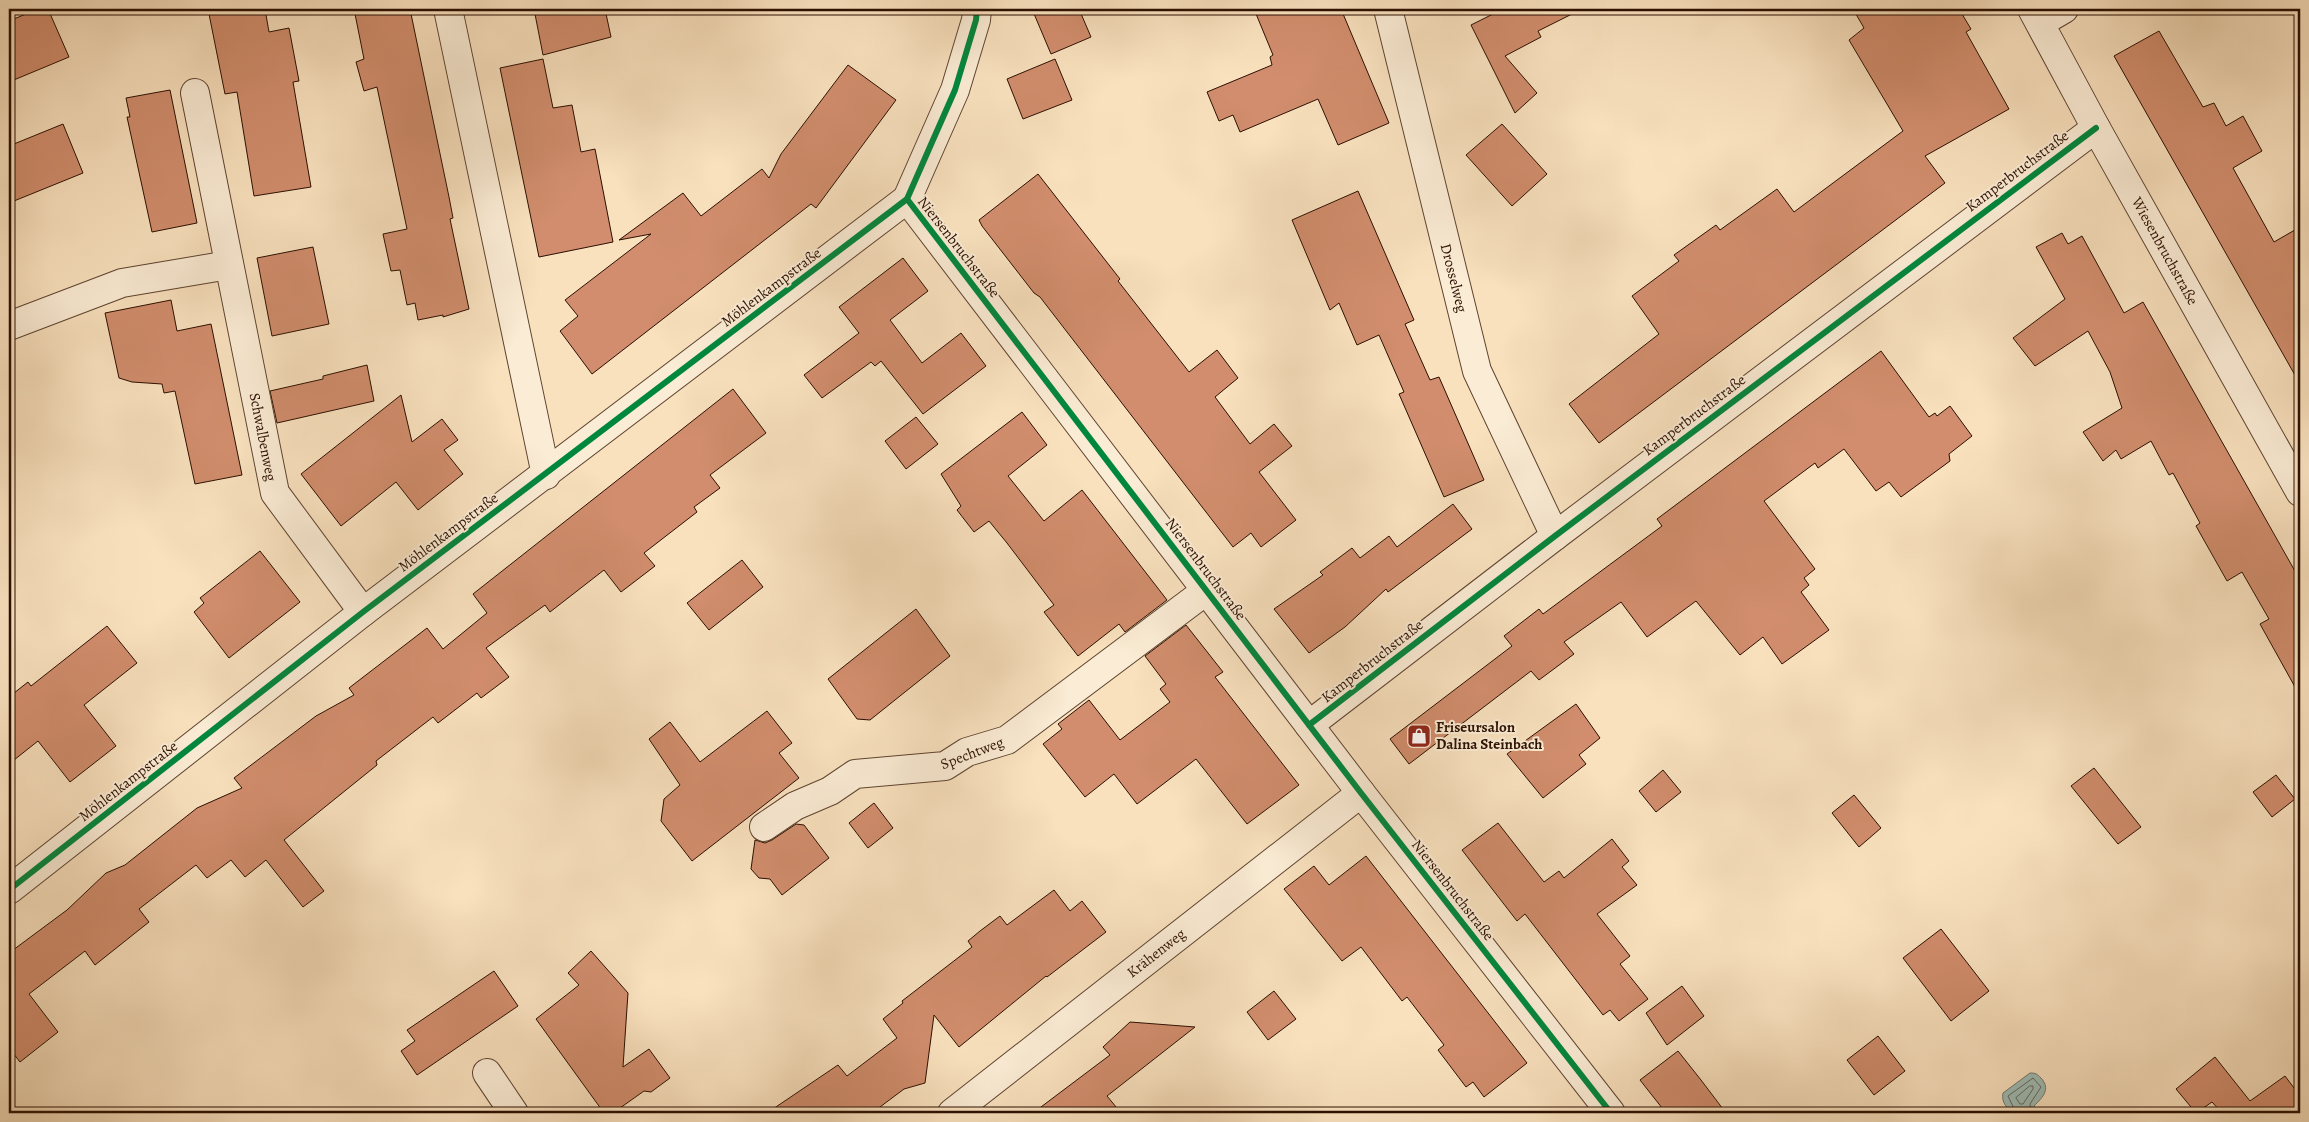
<svg xmlns="http://www.w3.org/2000/svg" width="2309" height="1122" viewBox="0 0 2309 1122" font-family="Alegreya,serif">
	<rect width="100%" height="100%" fill="#f9e1be"/>
	<filter id="stains"><feTurbulence type="fractalNoise" baseFrequency=".004" numOctaves="4"/><feColorMatrix values="0 0 0 0 .2 0 0 0 0 .09 0 0 0 0 .02 0 0 0 .5 -.17"/></filter>
	<radialGradient id="worn" r=".72"><stop offset=".6" stop-color="#630" stop-opacity="0"/><stop offset="1" stop-color="#630" stop-opacity=".3"/></radialGradient>
	<path fill="#9ebcb6" stroke="#70776d" d="M2030,1073C2036,1073 2037,1074 2041,1078C2051,1089 2043,1097 2034,1106L2036,1113H2014C2007,1109 2001,1102 2003,1093Z"/>
	<g fill="none" stroke-linecap="round" stroke-linejoin="round">
		<g stroke="#64665b" stroke-width="1">
			<path d="M2030,1086H2033V1089L2023,1104H2020L2016,1098Z"/>
			<path d="M2016,1113L2008,1096L2033,1078L2041,1087L2030,1104L2031,1113"/>
		</g>
	</g>
	<g fill="#d18d6d" stroke="#2b0f00">
		<path d="M38,9H48L69,57L9,82V21Z"/>
		<path d="M208,9H265L269,32L289,28L299,81L293,82L311,187L254,196L237,92L225,94Z"/>
		<path d="M354,9H410L449,197L453,218L450,219L469,309L443,317V315L418,320L415,303L407,305L400,270L391,271L383,234L407,229L377,87L364,91L356,62L364,59Z"/>
		<path d="M534,9H605L611,37L543,55Z"/>
		<path d="M1032,9H1079L1091,37L1051,54Z"/>
		<path d="M1254,9H1341L1389,123L1338,145L1318,99L1240,132L1233,115L1219,121L1207,92L1272,65L1270,57L1273,55Z"/>
		<path d="M1503,9H1582L1538,31L1541,37L1505,56L1537,93L1515,113L1471,25Z"/>
		<path d="M1853,9H1959L1971,29L1966,32L2009,109L1925,156L1945,183L1599,443L1569,404L1659,334L1632,296L1679,261L1674,255L1716,225L1720,230L1777,189L1794,212L1903,131L1849,40L1864,28Z"/>
		<path d="M2159,31L2203,107L2214,103L2226,126L2243,116L2262,151L2233,168L2274,242L2300,227V384L2114,56Z"/>
		<path d="M543,59L553,108L572,105L581,152L595,149L613,242L539,257L500,68Z"/>
		<path d="M1055,59L1072,100L1023,119L1007,79Z"/>
		<path d="M848,65L896,100L816,208L811,204L592,374L560,331L578,316L565,300L651,234L619,240L683,193L701,216L762,169L769,178L781,154Z"/>
		<path d="M170,90L197,223L152,232L127,117H130L126,98Z"/>
		<path d="M63,124L83,173L9,203V146Z"/>
		<path d="M1502,124L1547,174L1512,206L1466,155Z"/>
		<path d="M1038,174L1120,279L1118,281L1189,372L1217,350L1238,378L1215,397L1250,444L1274,424L1292,446L1259,472L1296,520L1261,547L1251,533L1233,547L1040,297L1034,293L982,226L979,220Z"/>
		<path d="M1358,191L1414,320L1405,324L1430,380L1439,377L1484,480L1444,497L1399,394L1404,392L1379,335L1357,345L1339,303L1330,310L1292,220Z"/>
		<path d="M2062,233L2068,244L2082,236L2124,313L2143,302L2300,580V696L2260,624L2269,619L2242,572L2227,581L2196,526L2200,523L2173,473L2169,475L2151,441L2121,459L2116,450L2103,461L2083,432L2122,408L2110,372L2088,331L2035,366L2013,338L2065,299L2036,247Z"/>
		<path d="M313,247L329,324L272,336L257,258Z"/>
		<path d="M903,258L928,291L890,320L922,363L961,333L986,366L923,414L881,361L875,366L871,362L822,398L804,375L859,333L839,307Z"/>
		<path d="M171,300L177,331L211,324L242,475L195,484L175,391L164,393L162,384L132,382L119,378L105,313Z"/>
		<path d="M1881,351L1929,417L1935,413L1937,416L1950,406L1972,436L1949,454L1950,461L1901,497L1889,482L1876,491L1844,449L1818,468L1815,463L1764,501L1815,569L1804,578L1809,585L1801,592L1829,630L1782,664L1763,637L1740,655L1696,601L1647,637L1621,602L1564,642L1574,654L1539,680L1531,671L1409,764L1390,739L1512,646L1504,636L1539,609L1543,614L1662,526L1657,519Z"/>
		<path d="M367,365L374,401L277,423L270,391L323,379V376Z"/>
		<path d="M733,389L766,433L710,475L720,488L694,507L697,512L644,553L655,566L621,592L604,570L550,612L545,605L486,648L509,677L481,698L477,693L438,723L433,717L376,761L377,765L284,840L324,891L303,907L266,860L245,877L231,860L207,878L196,865L139,909L149,922L95,965L85,951L29,994L58,1032L20,1062L9,1048V953L67,910L106,873L125,865L197,808L242,788L234,778L316,716L354,695L349,688L427,628L443,649L487,613L473,594Z"/>
		<path d="M401,395L412,442L442,419L458,440L444,450L463,474L418,510L396,482L341,526L301,474Z"/>
		<path d="M1022,412L1047,445L1008,476L1044,521L1082,490L1167,600L1125,632L1119,624L1078,656L1044,612L1054,605L1007,543L989,521L974,532L957,510L961,506L941,474Z"/>
		<path d="M916,417L938,444L906,469L885,441Z"/>
		<path d="M1453,504L1472,529L1388,592L1386,589L1345,627L1309,653L1274,609L1323,575L1320,572L1352,548L1360,558L1389,536L1397,547Z"/>
		<path d="M260,551L300,602L229,658L194,612L204,603L200,598Z"/>
		<path d="M742,560L763,587L709,630L687,603Z"/>
		<path d="M916,609L950,656L870,720L857,719L828,679Z"/>
		<path d="M1186,625L1223,672L1215,677L1299,785L1247,824L1196,759L1137,804L1114,774L1085,797L1043,744L1062,729L1058,724L1089,700L1120,740L1170,702L1160,689L1166,684L1145,656Z"/>
		<path d="M107,626L137,663L84,705L116,746L70,782L38,741L9,764V697L28,682L31,686Z"/>
		<path d="M1576,704L1600,738L1579,755L1586,764L1543,798L1507,754Z"/>
		<path d="M767,711L792,743L779,753L799,778L692,861L661,821L664,799L680,785L649,739L670,722L700,762Z"/>
		<path d="M2094,768L2141,827L2118,844L2071,786Z"/>
		<path d="M1663,770L1681,792L1656,812L1639,791Z"/>
		<path d="M2276,775L2295,799L2272,817L2253,792Z"/>
		<path d="M1854,795L1881,828L1859,847L1832,813Z"/>
		<path d="M874,803L893,828L868,848L849,823Z"/>
		<path d="M1498,823L1544,882L1559,871L1564,878L1612,839L1629,861L1622,867L1637,885L1597,914L1630,956L1620,964L1648,999L1619,1021L1610,1010L1603,1015L1525,914L1517,921L1462,850Z"/>
		<path d="M796,824L804,825L829,858L782,895L770,879L759,878L751,869L755,840L765,843L772,840Z"/>
		<path d="M1366,856L1527,1063L1484,1097L1473,1082L1466,1087L1438,1050L1444,1045L1407,997L1402,1001L1361,947L1342,961L1284,889L1314,866L1329,885Z"/>
		<path d="M1054,890L1070,911L1082,901L1106,932L1047,977L1046,976L959,1047L934,1015L925,1083L904,1089L872,1113H767L838,1065L847,1076L897,1038L883,1019L903,1003L902,1001L972,947L968,941L980,931L1000,916L1007,925Z"/>
		<path d="M1941,929L1989,991L1951,1021L1903,958Z"/>
		<path d="M591,951L628,993L623,1067L649,1049L670,1078L651,1092L644,1091L613,1113H604L536,1019L579,985L568,973Z"/>
		<path d="M494,971L518,1006L417,1075L401,1051L415,1041L407,1030Z"/>
		<path d="M1682,986L1704,1016L1667,1045L1646,1013Z"/>
		<path d="M1274,991L1296,1019L1268,1040L1247,1012Z"/>
		<path d="M1130,1022L1195,1027L1107,1096L1121,1113H1033L1110,1055L1103,1047Z"/>
		<path d="M1878,1036L1905,1071L1874,1095L1847,1060Z"/>
		<path d="M1678,1051L1701,1080L1726,1113H1666L1640,1080Z"/>
		<path d="M2215,1057L2250,1101L2285,1076L2300,1096V1113H2222L2212,1102L2196,1113L2176,1089Z"/>
	</g>
	<g fill="none" stroke-linecap="round" stroke-linejoin="round">
		<g stroke="#5e4430" stroke-width="30">
			<g id="street">
				<path d="M448,9L546,475"/>
				<path d="M1388,9L1477,371L1555,536"/>
				<path d="M2032,9L2096,128L2300,492"/>
				<path d="M2040,23L2064,9"/>
				<path d="M195,93L275,493L363,612"/>
				<path d="M907,199L1361,793L1611,1113"/>
				<path d="M9,326L122,283L229,265"/>
				<path d="M1309,725L1555,536L2096,128"/>
				<path d="M764,827L795,806L830,791L855,774L945,766L967,752L1007,740L1207,590"/>
				<path d="M9,890L363,612L907,199L955,90L976,20L977,9"/>
				<path d="M487,1073L514,1113"/>
				<path d="M952,1113L1361,793"/>
			</g>
		</g>
		<use href="#street" stroke="#fbecd5" stroke-width="28"/>
		<g stroke="#fbecd5" stroke-width="9">
			<g id="cycleway">
				<path d="M907,199L1361,793L1611,1113"/>
				<path d="M1309,725L1555,536L2096,128"/>
				<path d="M9,890L363,612L907,199L955,90L976,20L977,9"/>
			</g>
		</g>
		<use href="#cycleway" stroke="#00873e" stroke-width="6"/>
	</g>
	<defs>
		<g id="shop-square" transform="scale(1.25)"><rect x="-9" y="-9" width="18" height="18" rx="4" fill="#8f2418" stroke="#fbecd5"/><path d="M-5-2.5h2.3a2.7 3.5 0 0 1 5.4 0H5L5.5 6h-11ZM-1.5-2.5h3a1.5 2.3 0 0 0-3 0Z" fill="#fff"/></g>
	</defs>
	<g fill-rule="evenodd">
		<use href="#shop-square" x="1419" y="736"/>
	</g>
	<g text-anchor="middle" stroke-width="4" stroke-linejoin="round" paint-order="stroke">
		<g font-size="15" fill="#2b0f00" stroke="#fbecd5">
			<text transform="translate(2017 171) rotate(-37)" y="5">Kamperbruchstraße</text>
			<text transform="translate(959 247) rotate(52)" y="5">Niersenbruchstraße</text>
			<text transform="translate(2165 251) rotate(61)" y="5">Wiesenbruchstraße</text>
			<text transform="translate(1454 278) rotate(76)" y="5">Drosselweg</text>
			<text transform="translate(771 287) rotate(-37)" y="5">Möhlenkampstraße</text>
			<text transform="translate(1694 415) rotate(-37)" y="5">Kamperbruchstraße</text>
			<text transform="translate(263 437) rotate(79)" y="5">Schwalbenweg</text>
			<text transform="translate(448 532) rotate(-37)" y="5">Möhlenkampstraße</text>
			<text transform="translate(1206 569) rotate(53)" y="5">Niersenbruchstraße</text>
			<text transform="translate(1372 661) rotate(-38)" y="5">Kamperbruchstraße</text>
			<text transform="translate(972 753) rotate(-21)" y="5">Spechtweg</text>
			<text transform="translate(128 781) rotate(-38)" y="5">Möhlenkampstraße</text>
			<text transform="translate(1453 890) rotate(52)" y="5">Niersenbruchstraße</text>
			<text transform="translate(1156 953) rotate(-38)" y="5">Krähenweg</text>
		</g>
		<g font-size="15" font-weight="bold" fill="#2b0f00" stroke="#fbecd5" text-anchor="start">
			<text x="1436" y="732">Friseursalon<tspan x="1436" dy="17">Dalina Steinbach</tspan></text>
		</g>
	</g>
	<rect width="2309" height="1122" fill="none" stroke="#f9e1be" stroke-width="30"/>
	<rect x="10" y="10" width="2289" height="1102" fill="none" stroke="#2b0f00" stroke-width="2.5"/>
	<rect x="15" y="15" width="2279" height="1092" fill="none" stroke="#2b0f00"/>
	<rect width="100%" height="100%" filter="url(#stains)"/>
	<rect width="100%" height="100%" fill="url(#worn)"/>
</svg>
